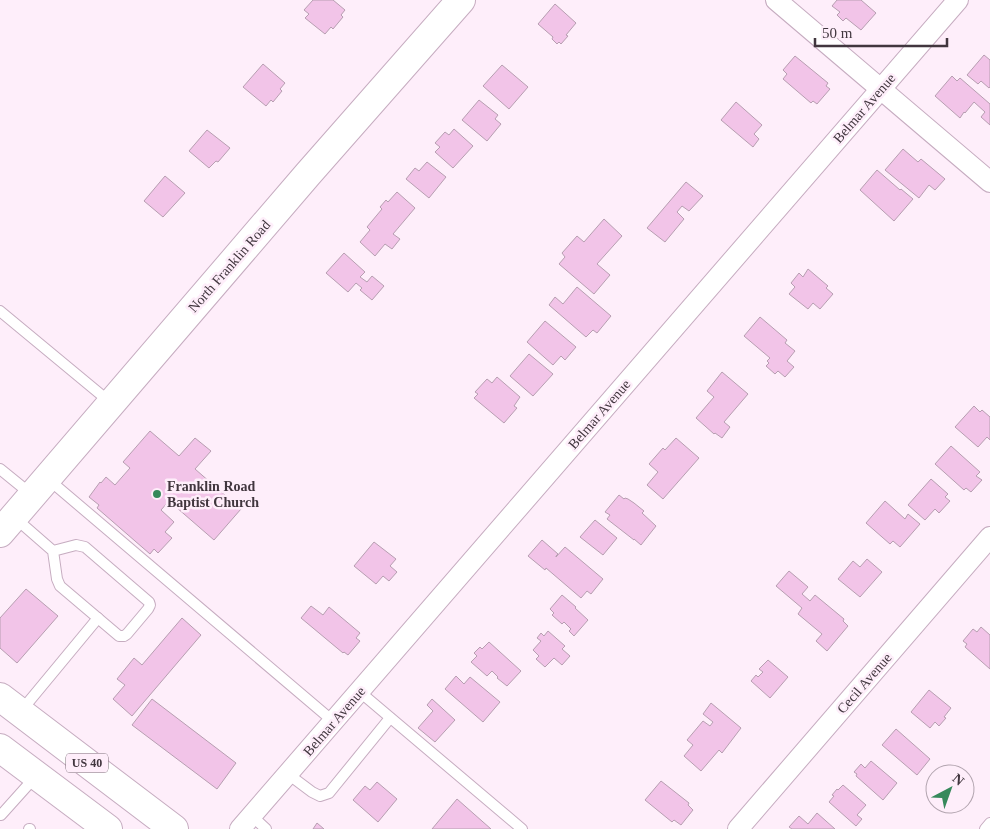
<svg xmlns="http://www.w3.org/2000/svg" width="990" height="829" viewBox="0 0 990 829" font-family="Georgia,serif">
	<rect width="100%" height="100%" fill="#feeefa"/>
	<g fill="#f2c4e8" stroke="#b79eb1">
		<path d="M313,0H333L345,10L341,15L343,17L333,29L331,27L325,34L305,18L309,14L304,10Z"/>
		<path d="M837,0H861L876,13L861,30L846,18L843,21L837,15L840,12L832,6Z"/>
		<path d="M555,4L576,23L566,35L568,36L561,44L559,42L557,44L552,39L553,37L538,24Z"/>
		<path d="M984,55L990,60V87L989,88L981,81L978,84L967,75Z"/>
		<path d="M795,56L828,83L826,86L830,89L817,104L813,101L811,103L783,79L787,74L783,70Z"/>
		<path d="M263,64L285,83L280,89L282,91L273,102L271,100L266,106L243,87Z"/>
		<path d="M502,65L528,87L509,109L483,86Z"/>
		<path d="M952,76L957,81L960,78L990,104V125L981,117L985,112L974,102L965,113L964,112L960,118L935,96Z"/>
		<path d="M479,100L498,115L495,119L501,124L487,141L462,120Z"/>
		<path d="M736,102L762,125L754,134L759,139L753,147L721,120Z"/>
		<path d="M454,129L473,146L453,168L435,152L440,147L435,143L445,132L449,135Z"/>
		<path d="M207,130L230,148L218,162L216,161L209,168L189,151Z"/>
		<path d="M903,149L918,162L921,159L945,179L935,190L929,185L919,198L885,170Z"/>
		<path d="M427,162L446,177L429,198L406,179L415,168L419,171Z"/>
		<path d="M877,170L900,190L901,189L913,199L894,221L860,190Z"/>
		<path d="M165,176L185,193L163,217L144,201Z"/>
		<path d="M686,182L703,196L689,211L682,206L677,212L684,219L665,242L647,228Z"/>
		<path d="M397,192L415,208L393,234L400,239L392,249L385,244L375,256L360,242L370,230L367,227L382,209L380,207L386,200L388,202Z"/>
		<path d="M604,219L622,236L597,264L610,275L594,294L559,264L565,257L562,253L577,236L584,242Z"/>
		<path d="M344,253L365,272L360,277L367,282L372,276L384,286L372,300L360,290L362,288L356,283L348,292L326,273Z"/>
		<path d="M808,269L828,286L826,288L833,294L820,309L813,303L808,309L789,294L795,287L791,283L799,273L803,277Z"/>
		<path d="M577,287L611,316L597,333L593,330L586,337L549,305L555,297L563,304Z"/>
		<path d="M760,317L787,340L785,343L795,351L787,361L794,367L785,377L778,371L775,374L766,366L769,363L767,361L770,358L744,336Z"/>
		<path d="M545,321L576,347L565,360L561,356L553,365L527,342Z"/>
		<path d="M529,354L553,374L533,396L510,376Z"/>
		<path d="M722,372L748,394L724,422L730,427L722,438L715,433L714,434L696,418L714,397L707,391Z"/>
		<path d="M497,377L520,397L514,406L517,408L504,423L474,398L478,394L475,392L487,379L492,383Z"/>
		<path d="M974,406L980,412L982,410L990,417V440L987,437L978,447L955,427Z"/>
		<path d="M150,431L179,456L195,438L211,451L195,469L241,509L214,540L169,501L161,510L174,522L165,532L172,538L158,553L154,549L150,554L97,508L99,505L89,497L100,482L101,483L106,477L115,485L130,468L123,462Z"/>
		<path d="M676,438L699,458L663,499L647,485L658,472L649,464L663,448L665,450Z"/>
		<path d="M951,446L980,472L976,476L982,480L971,492L966,488L964,490L935,464Z"/>
		<path d="M931,479L948,494L945,497L950,501L939,513L935,509L925,520L908,505Z"/>
		<path d="M619,495L624,499L625,498L628,499L634,503L644,511L642,513L656,526L641,545L634,539V540L607,519L610,515L605,512Z"/>
		<path d="M885,501L905,519L908,514L920,524L900,547L893,541L890,544L866,523Z"/>
		<path d="M595,520L617,538L603,555L580,537Z"/>
		<path d="M542,540L558,554L556,556V557L565,547L603,579L591,594L587,591L581,598L546,568L545,570L528,556Z"/>
		<path d="M374,542L396,559L390,566L397,572L389,581L383,576L376,584L354,566Z"/>
		<path d="M867,559L882,572L860,597L838,579L853,561L860,567Z"/>
		<path d="M789,571L808,587L802,594L810,601L815,595L844,619L843,621L848,626L827,651L816,641L822,634L798,614L802,608L776,586Z"/>
		<path d="M26,589L58,616L17,663L0,648V618Z"/>
		<path d="M562,595L576,607L575,608L588,620L574,636L569,631L571,629L564,622L562,624L552,615L554,613L550,609Z"/>
		<path d="M311,606L323,615L329,607L360,633L356,638L360,641L348,655L344,652L343,653L301,618Z"/>
		<path d="M182,618L201,635L132,716L113,699L125,685L117,679L134,658L142,665Z"/>
		<path d="M981,627L990,635V669L965,647L967,644L963,641L973,629L977,632Z"/>
		<path d="M548,631L565,646L562,649L570,656L562,665L554,658L545,667L536,659L539,656L533,650L541,641L537,638L541,633L544,636Z"/>
		<path d="M489,642L521,671L507,686L497,678L498,677L492,671L487,676L471,662L477,656L474,653L480,647L482,649Z"/>
		<path d="M768,660L788,677L770,698L751,681L756,675L758,677L763,672L759,669Z"/>
		<path d="M456,676L464,684L470,677L500,702L483,722L445,689Z"/>
		<path d="M929,690L951,708L944,717L946,718L939,726L935,722L930,728L911,712Z"/>
		<path d="M152,699L236,763L217,789L132,725Z"/>
		<path d="M432,699L455,720L435,742L418,728L433,711L427,705Z"/>
		<path d="M711,703L741,728L722,753L719,750L701,771L684,756L693,745L687,740L703,721L710,726L713,722L703,714Z"/>
		<path d="M896,729L930,759L917,775L882,745Z"/>
		<path d="M871,761L897,783L883,800L856,776L857,774L854,772L861,764L865,768Z"/>
		<path d="M661,781L689,803L688,805L693,810L681,825L674,820L672,822L645,800Z"/>
		<path d="M377,782L397,799L378,822L353,800L365,786L370,790Z"/>
		<path d="M843,785L866,805L857,815L862,819L856,826L829,802L834,796L832,795L837,789L838,790Z"/>
		<path d="M457,799L491,829H432Z"/>
		<path d="M817,813L835,829H792L789,827L799,816L808,824Z"/>
		<path d="M317,823L324,829H313Z"/>
	</g>
	<g fill="none" stroke-linecap="round" stroke-linejoin="round">
		<g stroke="#c6acc0" stroke-width="12">
			<g id="service">
				<path d="M0,311L111,403"/>
				<path d="M0,469L32,495"/>
				<path d="M48,479L334,722"/>
				<path d="M14,517L53,551L76,545L85,547L149,602L150,605L148,609L127,634L124,636H119L60,586L57,579L53,551"/>
				<path d="M360,692L522,829"/>
				<path d="M21,711L98,618"/>
				<path d="M288,774L312,792L320,796L329,793L390,718"/>
				<path d="M1,815L36,776"/>
				<path d="M252,816L266,829"/>
				<path d="M29,829H30"/>
				<path d="M985,829L990,823"/>
			</g>
		</g>
		<g stroke="#c6acc0" stroke-width="22">
			<g id="minor">
				<path d="M776,0L990,182"/>
				<path d="M240,829L958,0"/>
				<path d="M738,829L990,537"/>
			</g>
		</g>
		<g stroke="#c6acc0" stroke-width="30">
			<path id="secondary" d="M0,533L308,174L461,0"/>
		</g>
		<g stroke="#c6acc0" stroke-width="30">
			<g id="primary">
				<path d="M0,697L174,829"/>
				<path d="M0,748L108,829"/>
			</g>
		</g>
		<use href="#service" stroke="#fff" stroke-width="10"/>
		<use href="#minor" stroke="#fff" stroke-width="20"/>
		<use href="#secondary" stroke="#fff" stroke-width="28"/>
		<use href="#primary" stroke="#fff" stroke-width="28"/>
	</g>
	<circle fill="#36895b" stroke="#feeefa" stroke-width="2" cx="157" cy="494" r="5"/>
	<g text-anchor="middle" stroke-width="5" stroke-linejoin="round" paint-order="stroke">
		<rect fill="#feeefa" stroke="#7a6d76" stroke-width="1" x="66" y="753.5" width="42" height="19" rx="4"/>
		<g font-size="12" font-weight="bold" fill="#41363e">
			<text x="87" y="767">US 40</text>
		</g>
		<g font-size="14" fill="#41363e" stroke="#feeefa">
			<text transform="translate(864 108) rotate(-49)" y="5">Belmar Avenue</text>
			<text transform="translate(229 266) rotate(-49)" y="5">North Franklin Road</text>
			<text transform="translate(599 414) rotate(-49)" y="5">Belmar Avenue</text>
			<text transform="translate(864 683) rotate(-49)" y="5">Cecil Avenue</text>
			<text transform="translate(334 721) rotate(-49)" y="5">Belmar Avenue</text>
		</g>
		<g font-size="14" font-weight="bold" fill="#41363e" stroke="#feeefa" text-anchor="start">
			<text x="167" y="491">Franklin Road<tspan x="167" dy="16">Baptist Church</tspan></text>
		</g>
	</g>
	<g transform="translate(950 789) rotate(41)"><circle r="24" fill="#feeefa" stroke="#b2a4af"/>
	<path d="M0-4L9 19L0 12L-9 19Z" fill="#36895b"/>
	<text y="-8" font-size="14" font-weight="bold" text-anchor="middle" fill="#41363e">N</text>
	</g>
	<path d="M815 38v8h132v-8" fill="none" stroke="#41363e" stroke-width="2.5"/>
	<text x="822" y="38" font-size="15" fill="#41363e" stroke="#feeefa" stroke-width="4" paint-order="stroke">50 m</text>
</svg>
